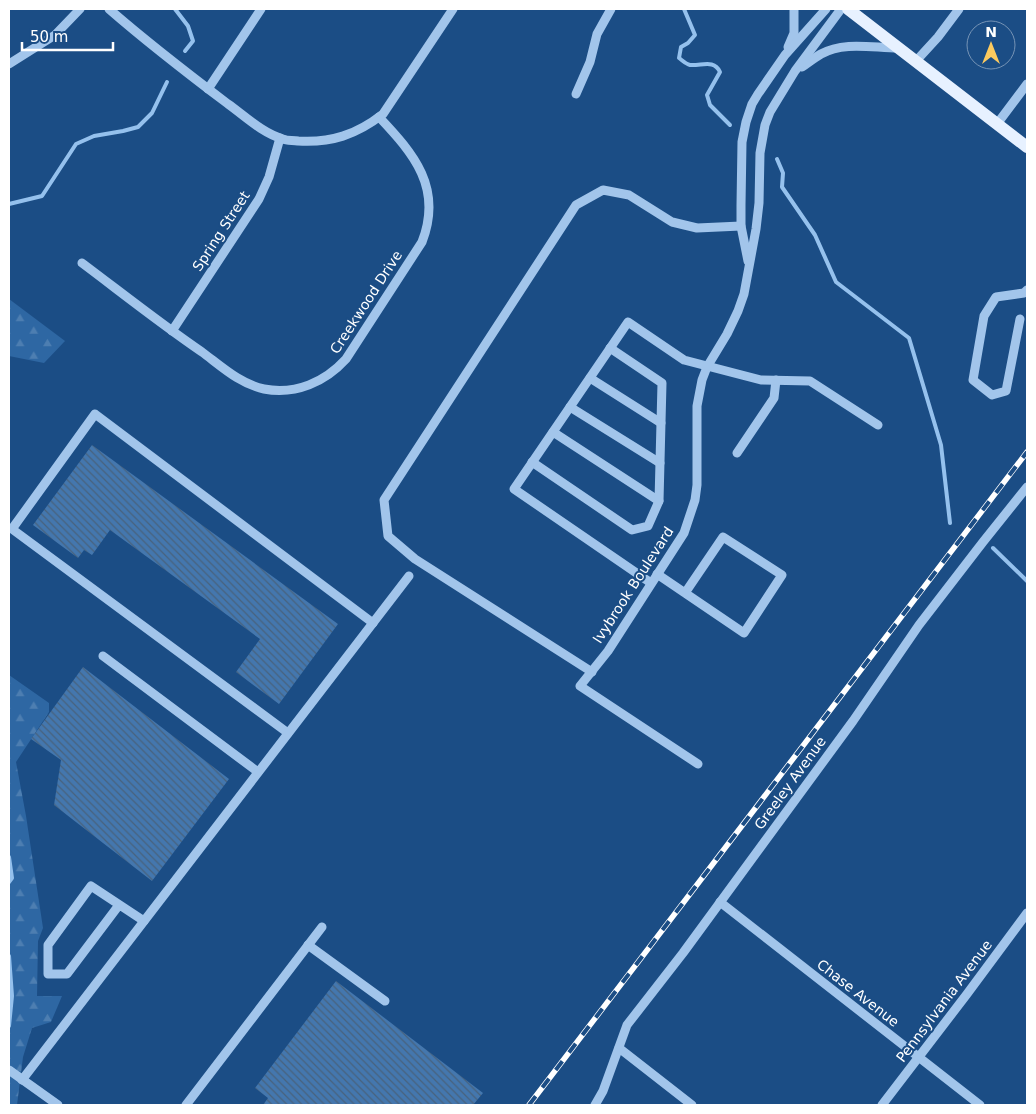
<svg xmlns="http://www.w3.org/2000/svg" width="1036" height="1114" viewBox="0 0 1036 1114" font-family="'DejaVu Sans',sans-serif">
	<defs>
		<pattern id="forest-firs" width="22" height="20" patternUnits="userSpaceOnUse" patternTransform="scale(1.25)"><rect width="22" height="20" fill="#2e67a3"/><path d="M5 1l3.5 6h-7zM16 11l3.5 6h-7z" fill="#4d7eb1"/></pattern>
		<pattern id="building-back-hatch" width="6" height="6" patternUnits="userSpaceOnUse" patternTransform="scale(1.25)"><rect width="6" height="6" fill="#4477ae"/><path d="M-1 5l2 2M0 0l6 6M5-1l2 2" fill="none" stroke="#48627d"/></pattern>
	</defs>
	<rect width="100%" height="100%" fill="#1b4d85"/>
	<g fill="url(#forest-firs)">
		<path d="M9,299L65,341L44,363L9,356Z"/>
		<path d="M9,675L49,703V712L16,762L26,816L43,928L38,941L37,996H62L51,1022L32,1028L23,1057L17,1105H9Z"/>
	</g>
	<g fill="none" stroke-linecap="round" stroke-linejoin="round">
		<g stroke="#95c1ed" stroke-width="4">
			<path d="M175,9L188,26L193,41L185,51"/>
			<path d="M684,9L695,35L688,43L681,47L679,58C683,61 686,64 690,65C702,66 714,59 720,72L707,95L710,105L730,125"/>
			<path d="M777,159L783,173L782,187L815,235L836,282L909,338L941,445L950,523"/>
			<path d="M9,204L42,196L76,144L94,136L123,131L138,127L152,113L167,82"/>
			<path d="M993,548L1027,581"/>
			<path d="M9,857L12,878L9,882"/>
			<path d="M9,956L12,996L9,1026"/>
		</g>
	</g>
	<g fill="url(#building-back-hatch)">
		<path d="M92,445L338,624L279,704L236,672L260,639L110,530L92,555L84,550L78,558L33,525Z"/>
		<path d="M83,667L229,779L152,881L54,805L61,760L31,739Z"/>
		<path d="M336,981L483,1093L473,1105H263L268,1098L255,1088Z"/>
	</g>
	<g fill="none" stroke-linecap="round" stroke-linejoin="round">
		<g stroke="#a2c5eb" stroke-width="9">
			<path d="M109,9C148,43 187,73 228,104C245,116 262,133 283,139C287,141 293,140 298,141C331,143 356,135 383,114L453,9"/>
			<path d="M788,47L794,33V9"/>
			<path d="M916,61L938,37L959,9"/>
			<path d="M9,64L55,35L80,9"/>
			<path d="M802,67C808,63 814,58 821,54C844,41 873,48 898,48"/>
			<path d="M208,89L261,9"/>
			<path d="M576,94L590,62L597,34L611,9"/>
			<path d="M997,124L1027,84"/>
			<path d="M748,261L741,226V205L742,142L746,122L752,104L758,94L785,55L826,9"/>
			<path d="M82,263C122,293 161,324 202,352C221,366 240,384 264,389C296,395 325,382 346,359L422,242C443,188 414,154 379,117"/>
			<path d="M1020,319L1006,391L992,395L973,380L984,316L996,297L1024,293L1027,290"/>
			<path d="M172,331L259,199L269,177L280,138"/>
			<path d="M590,378L661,423"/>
			<path d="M570,407L660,463"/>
			<path d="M553,432L659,501"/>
			<path d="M737,453L774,398L776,380"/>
			<path d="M532,462L632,530L648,526L659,501L662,383L610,348"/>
			<path d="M657,574L744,633L782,575L723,537L685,593"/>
			<path d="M651,583L514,489L628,322L684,360L761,380L810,381L878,425"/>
			<path d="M103,656L258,772"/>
			<path d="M592,672L415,559L388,536L384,500L576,205L603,190L629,195L672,222L697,228L741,226"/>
			<path d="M288,733L12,529L95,414L373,623"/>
			<path d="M698,764L580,686L608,651L684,533L695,500L697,485V406L702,380L707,367L727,334L738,311L744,294L756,229L759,203L760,153L765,125L770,112L795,71L841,9"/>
			<path d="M720,902L980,1105"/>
			<path d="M119,905L67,974H48V945L91,886L144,921"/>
			<path d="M308,945L385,1001"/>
			<path d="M619,1048L692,1105"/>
			<path d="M9,1070L58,1105"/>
			<path d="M22,1080L409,576"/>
			<path d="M186,1105L322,927"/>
			<path d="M595,1105L603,1091L627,1025L683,953L853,721L919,625L983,542L1027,487"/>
			<path d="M882,1105L967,994L1027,913"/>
		</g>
		<path stroke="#e7f1ff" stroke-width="12" d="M848,9L1027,147"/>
		<g stroke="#fff" stroke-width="5.5">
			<path id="rail" d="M529,1105L1027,452"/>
		</g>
		<use href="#rail" stroke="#1b4d85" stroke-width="4" stroke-dasharray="11" stroke-linecap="butt"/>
	</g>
	<g text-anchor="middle" stroke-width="4" stroke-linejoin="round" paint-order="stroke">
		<g font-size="14" fill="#fff" stroke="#1b4d85">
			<text transform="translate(221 231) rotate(-57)" y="5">Spring Street</text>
			<text transform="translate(366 302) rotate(-57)" y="5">Creekwood Drive</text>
			<text transform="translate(633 585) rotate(-57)" y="5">Ivybrook Boulevard</text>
			<text transform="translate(790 783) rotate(-54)" y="5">Greeley Avenue</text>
			<text transform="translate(858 993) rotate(38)" y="5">Chase Avenue</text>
			<text transform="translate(944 1001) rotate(-53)" y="5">Pennsylvania Avenue</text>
		</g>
	</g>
	<rect width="1036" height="1114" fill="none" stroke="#ffffff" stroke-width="20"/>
	<g transform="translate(991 45)"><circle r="24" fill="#1b4d85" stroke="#7694b6"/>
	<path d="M0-4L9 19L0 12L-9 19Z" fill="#fcca5f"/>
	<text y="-8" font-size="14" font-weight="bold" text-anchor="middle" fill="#ffffff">N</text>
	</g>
	<path d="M22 42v8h91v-8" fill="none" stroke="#ffffff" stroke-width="2.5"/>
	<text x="30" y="42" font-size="15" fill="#ffffff" stroke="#1b4d85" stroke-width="4" paint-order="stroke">50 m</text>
</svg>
